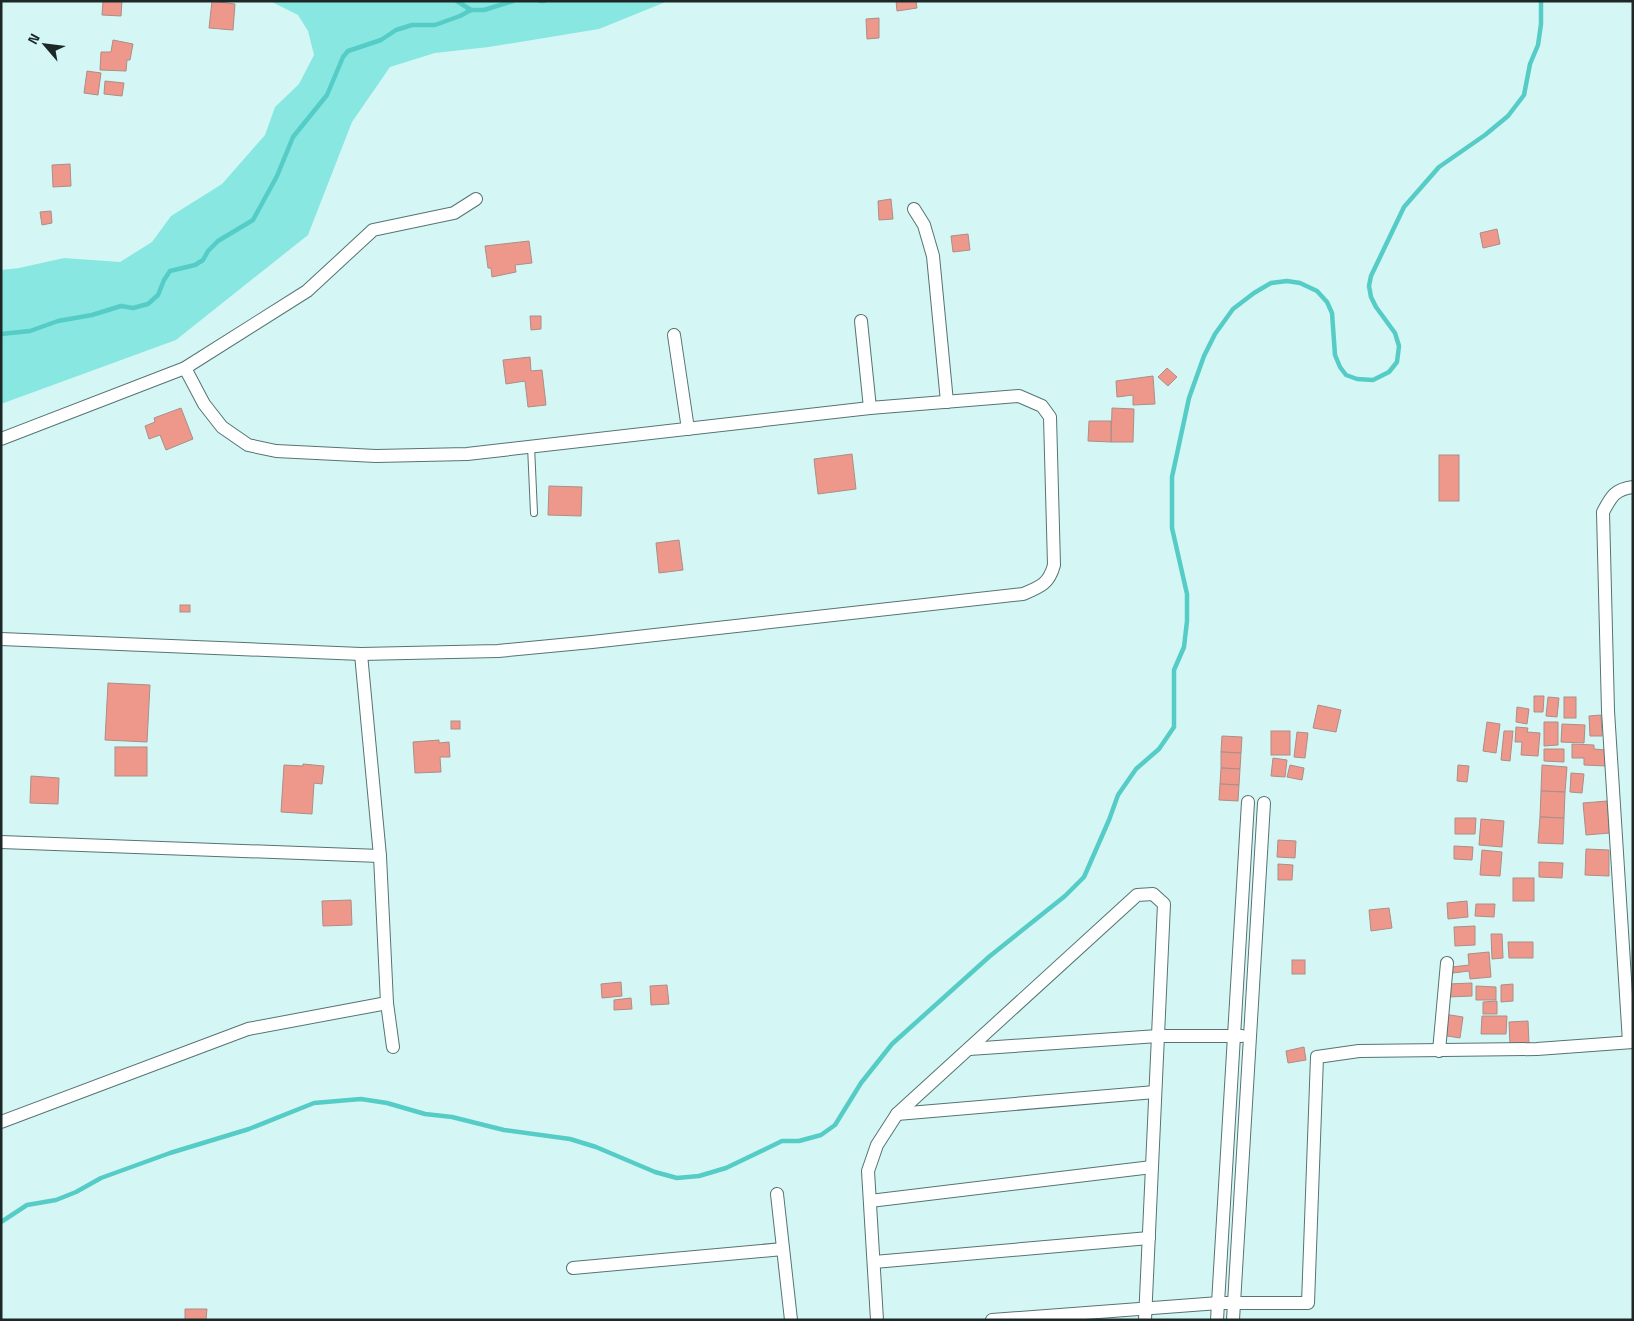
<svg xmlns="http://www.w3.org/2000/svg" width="1634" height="1321" viewBox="0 0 1634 1321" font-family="'Titillium Web',sans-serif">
	<rect width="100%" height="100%" fill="#d4f7f5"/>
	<path fill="#89e7e2" d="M270,1H668L599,29L489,47L435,53L390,67L352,122L308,235L176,340L1,404V270L19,268L64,258L120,262L152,242L171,216L222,184L265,135L275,107L299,84L314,55L308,31L298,15Z"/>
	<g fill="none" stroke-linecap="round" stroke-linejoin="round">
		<g stroke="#56ccc6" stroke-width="4.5">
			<path d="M457,1L471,10"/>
			<path d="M540,1H544"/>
			<path d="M1,334L30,331L58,321L92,315L121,306L133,308L148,304L158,295L164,280L170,271L195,265L203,260L208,251L218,241L253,220L277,176L293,137L327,95L343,57L348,51L381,40L396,30L412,25H435L460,16L471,10H484L513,1"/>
			<path d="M1,1222L27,1205L56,1200L76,1192L101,1178L170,1153L249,1129L314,1103L361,1099L387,1103L425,1114L452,1117L504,1130L570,1139L596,1147L655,1172L677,1178L699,1176L726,1168L782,1141H799L821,1135L835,1125L861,1083L892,1044L990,956L1065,896L1084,877L1109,820L1118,795L1136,769L1159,749L1174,727V670L1184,647L1187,621V594L1172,528V477L1189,398L1204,356L1215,334L1233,309L1254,293L1271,283L1287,281L1300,283L1317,291L1327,302L1332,313L1335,355L1340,367L1346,375L1357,379L1373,380L1389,372L1397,362L1399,346L1395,333L1376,307L1371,297L1369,286L1371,276L1404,207L1439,167L1485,135L1508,116L1524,95L1530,64L1538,45L1541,24V1"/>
		</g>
	</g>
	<g fill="#ed988a" stroke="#ab8e88">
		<path d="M103,1H122L121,16L102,15Z"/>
		<path d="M212,1L235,4L233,30L209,28Z"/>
		<path d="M896,1H916L917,8L897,11Z"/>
		<path d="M879,18V38L867,39L866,19Z"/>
		<path d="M113,40L133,44L130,60H127L126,71L100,70L101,52H111Z"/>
		<path d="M87,71L101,73L98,95L84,93Z"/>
		<path d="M105,81L124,83L122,96L104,94Z"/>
		<path d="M70,164L71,186L53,187L52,165Z"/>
		<path d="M891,199L893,219L879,220L878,201Z"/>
		<path d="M51,211L52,223L42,225L40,212Z"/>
		<path d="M1497,229L1500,244L1483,248L1480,233Z"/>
		<path d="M968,234L970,250L953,252L951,236Z"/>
		<path d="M529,241L532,263L515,265L516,272L492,277L491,268H488L485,246Z"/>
		<path d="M530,316H541V329L531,330Z"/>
		<path d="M530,357L531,371L542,370L546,405L528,407L525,381L506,384L503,360Z"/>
		<path d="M1167,368L1177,377L1168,386L1158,377Z"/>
		<path d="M1153,376L1155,404L1133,405V395L1117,397L1116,381Z"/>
		<path d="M181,408L193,439L166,450L160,435L149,439L145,426L155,422L154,418Z"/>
		<path d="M1112,408L1134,409L1133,442H1111Z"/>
		<path d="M1089,421H1111V442L1088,441Z"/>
		<path d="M852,454L856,489L818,494L814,459Z"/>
		<rect x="1439" y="455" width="20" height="46"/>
		<path d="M549,486L582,487L581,516L548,515Z"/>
		<path d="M679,540L683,570L659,573L656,543Z"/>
		<rect x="180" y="605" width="10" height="7"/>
		<path d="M108,683L150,685L147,742L105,740Z"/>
		<path d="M1534,696H1544L1543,712H1534Z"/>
		<path d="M1548,697L1559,698L1557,717L1546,716Z"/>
		<rect x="1564" y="697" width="12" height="21"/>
		<path d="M1318,705L1341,710L1336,732L1313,728Z"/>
		<path d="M1517,707L1529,709L1527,724L1516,722Z"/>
		<path d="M1601,715L1602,736H1590L1589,716Z"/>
		<rect x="451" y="721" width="9" height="8"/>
		<path d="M1487,722L1500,724L1496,753L1483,751Z"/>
		<path d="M1544,722H1558V745L1544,746Z"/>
		<path d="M1562,724L1585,725L1584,743L1561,742Z"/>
		<path d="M1516,727L1528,728L1527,732L1540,733L1538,756L1521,755L1522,742H1515Z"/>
		<rect x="1271" y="731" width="19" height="24"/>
		<path d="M1504,731H1513L1510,761L1501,760Z"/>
		<path d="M1297,732L1308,733L1305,758L1294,757Z"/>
		<path d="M1222,736L1242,737L1241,753L1221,752Z"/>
		<path d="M439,740V743L449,742L450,757H440L441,772L415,773L413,742Z"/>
		<path d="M1572,744L1594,745V749L1606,750V766L1584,765V758H1572Z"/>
		<rect x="115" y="747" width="32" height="29"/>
		<path d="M1544,749H1564V762L1544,761Z"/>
		<path d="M1221,752L1241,753L1240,769L1221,768Z"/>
		<path d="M1273,758L1287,760L1285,777L1271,776Z"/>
		<path d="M303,764L324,766L322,784L314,783L312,814L281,812L284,765L303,766Z"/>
		<path d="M1290,765L1304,768L1302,780L1287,777Z"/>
		<path d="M1458,765L1469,766L1467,782L1457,781Z"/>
		<path d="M1542,765L1567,767L1565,792L1541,791Z"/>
		<path d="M1221,768L1240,769L1239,785L1220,784Z"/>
		<path d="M1571,773L1584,774L1582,793L1570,792Z"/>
		<path d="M31,776L59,778L58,804L30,803Z"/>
		<path d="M1220,784L1239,785L1238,801L1219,800Z"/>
		<path d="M1541,791L1565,792L1564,818L1540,817Z"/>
		<path d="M1607,801L1610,833L1586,835L1583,803Z"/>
		<path d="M1540,817L1564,818L1563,844L1538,843Z"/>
		<path d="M1455,818H1476L1475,834H1455Z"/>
		<path d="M1481,819L1504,821L1502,847L1479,845Z"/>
		<path d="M1278,840L1296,841L1295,858L1277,857Z"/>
		<path d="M1454,846L1473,847L1472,860L1454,859Z"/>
		<path d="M1586,849L1609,850V876L1585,875Z"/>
		<path d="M1482,850L1502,852L1500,876L1480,875Z"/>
		<path d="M1539,862L1563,863L1562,878L1539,877Z"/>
		<path d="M1278,864L1293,865L1292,880H1278Z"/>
		<rect x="1513" y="878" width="21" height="23"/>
		<path d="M351,900L352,925L323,926L322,901Z"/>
		<path d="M1467,901L1468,917L1448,919L1447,903Z"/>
		<path d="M1476,904H1495L1494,917L1475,916Z"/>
		<path d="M1389,908L1392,928L1371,931L1369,910Z"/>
		<path d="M1475,926V945L1455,946L1454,927Z"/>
		<path d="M1491,934H1502L1503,958L1492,959Z"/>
		<path d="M1508,942H1533V958H1509Z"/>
		<path d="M1489,952L1491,977L1470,979L1469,971L1453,973L1452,967L1469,965L1468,954Z"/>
		<rect x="1292" y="960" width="13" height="14"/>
		<path d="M621,982L622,996L602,998L601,984Z"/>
		<path d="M1472,983V996L1448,997V984Z"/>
		<path d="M1513,984V1001L1501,1002V985Z"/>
		<path d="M667,985L669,1004L651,1005L650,986Z"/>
		<path d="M1476,986L1496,987V1000H1476Z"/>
		<path d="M631,998L632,1009L614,1010V1000Z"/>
		<path d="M1497,1001V1014H1483V1002Z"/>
		<path d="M1444,1014L1463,1017L1460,1038L1441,1035Z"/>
		<path d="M1482,1016H1507L1506,1034H1481Z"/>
		<path d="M1528,1021L1529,1044L1510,1045L1509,1022Z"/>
		<path d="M1304,1047L1306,1060L1288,1063L1286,1051Z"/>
		<path d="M185,1309H207L206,1320H185Z"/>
	</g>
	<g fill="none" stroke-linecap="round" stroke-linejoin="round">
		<g stroke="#557472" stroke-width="8">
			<path id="lane" d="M531,446L534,513"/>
		</g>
		<g stroke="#557472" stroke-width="14">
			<g id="street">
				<path d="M914,209L924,225L933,256L947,402"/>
				<path d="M861,321L870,408"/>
				<path d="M674,335L688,429"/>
				<path d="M1,439L185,368L307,291L373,230L454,213L476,199"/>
				<path d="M1,639L361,654L498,651L592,642L1023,594C1040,587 1049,584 1054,565L1050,417L1042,406L1019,396L870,408L467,454L376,456L276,451L248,445L222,427L204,404L185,368"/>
				<path d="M361,654L380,856L387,1003L393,1047"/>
				<path d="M1,842L380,856"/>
				<path d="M1629,1042L1608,711L1603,512C1611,497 1615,489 1633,487"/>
				<path d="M969,1049L1158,1036H1242"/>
				<path d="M1439,1051L1447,963"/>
				<path d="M897,1114L1155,1092"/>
				<path d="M1,1122L248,1029L387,1003"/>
				<path d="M777,1194L791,1320"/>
				<path d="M870,1201L1152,1167"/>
				<path d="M874,1262L1149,1238"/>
				<path d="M573,1268L783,1249"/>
				<path d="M877,1320L868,1171L877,1145L897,1114L1137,895L1153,894L1164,904L1145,1320"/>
				<path d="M992,1320L1219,1303H1308L1317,1057L1359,1051L1537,1049L1633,1042"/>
				<path d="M1217,1320L1248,802"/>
				<path d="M1233,1320L1264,803"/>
			</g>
		</g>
		<use href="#lane" stroke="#fff" stroke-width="6"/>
		<use href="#street" stroke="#fff" stroke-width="12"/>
	</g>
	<rect width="1634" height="1321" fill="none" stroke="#1b2827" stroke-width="5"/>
	<g transform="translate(45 45) rotate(298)" stroke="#d4f7f5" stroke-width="4" paint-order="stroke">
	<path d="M0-4L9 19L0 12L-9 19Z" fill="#1b2827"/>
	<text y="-8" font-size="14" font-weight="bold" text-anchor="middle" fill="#1b2827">N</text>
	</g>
</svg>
